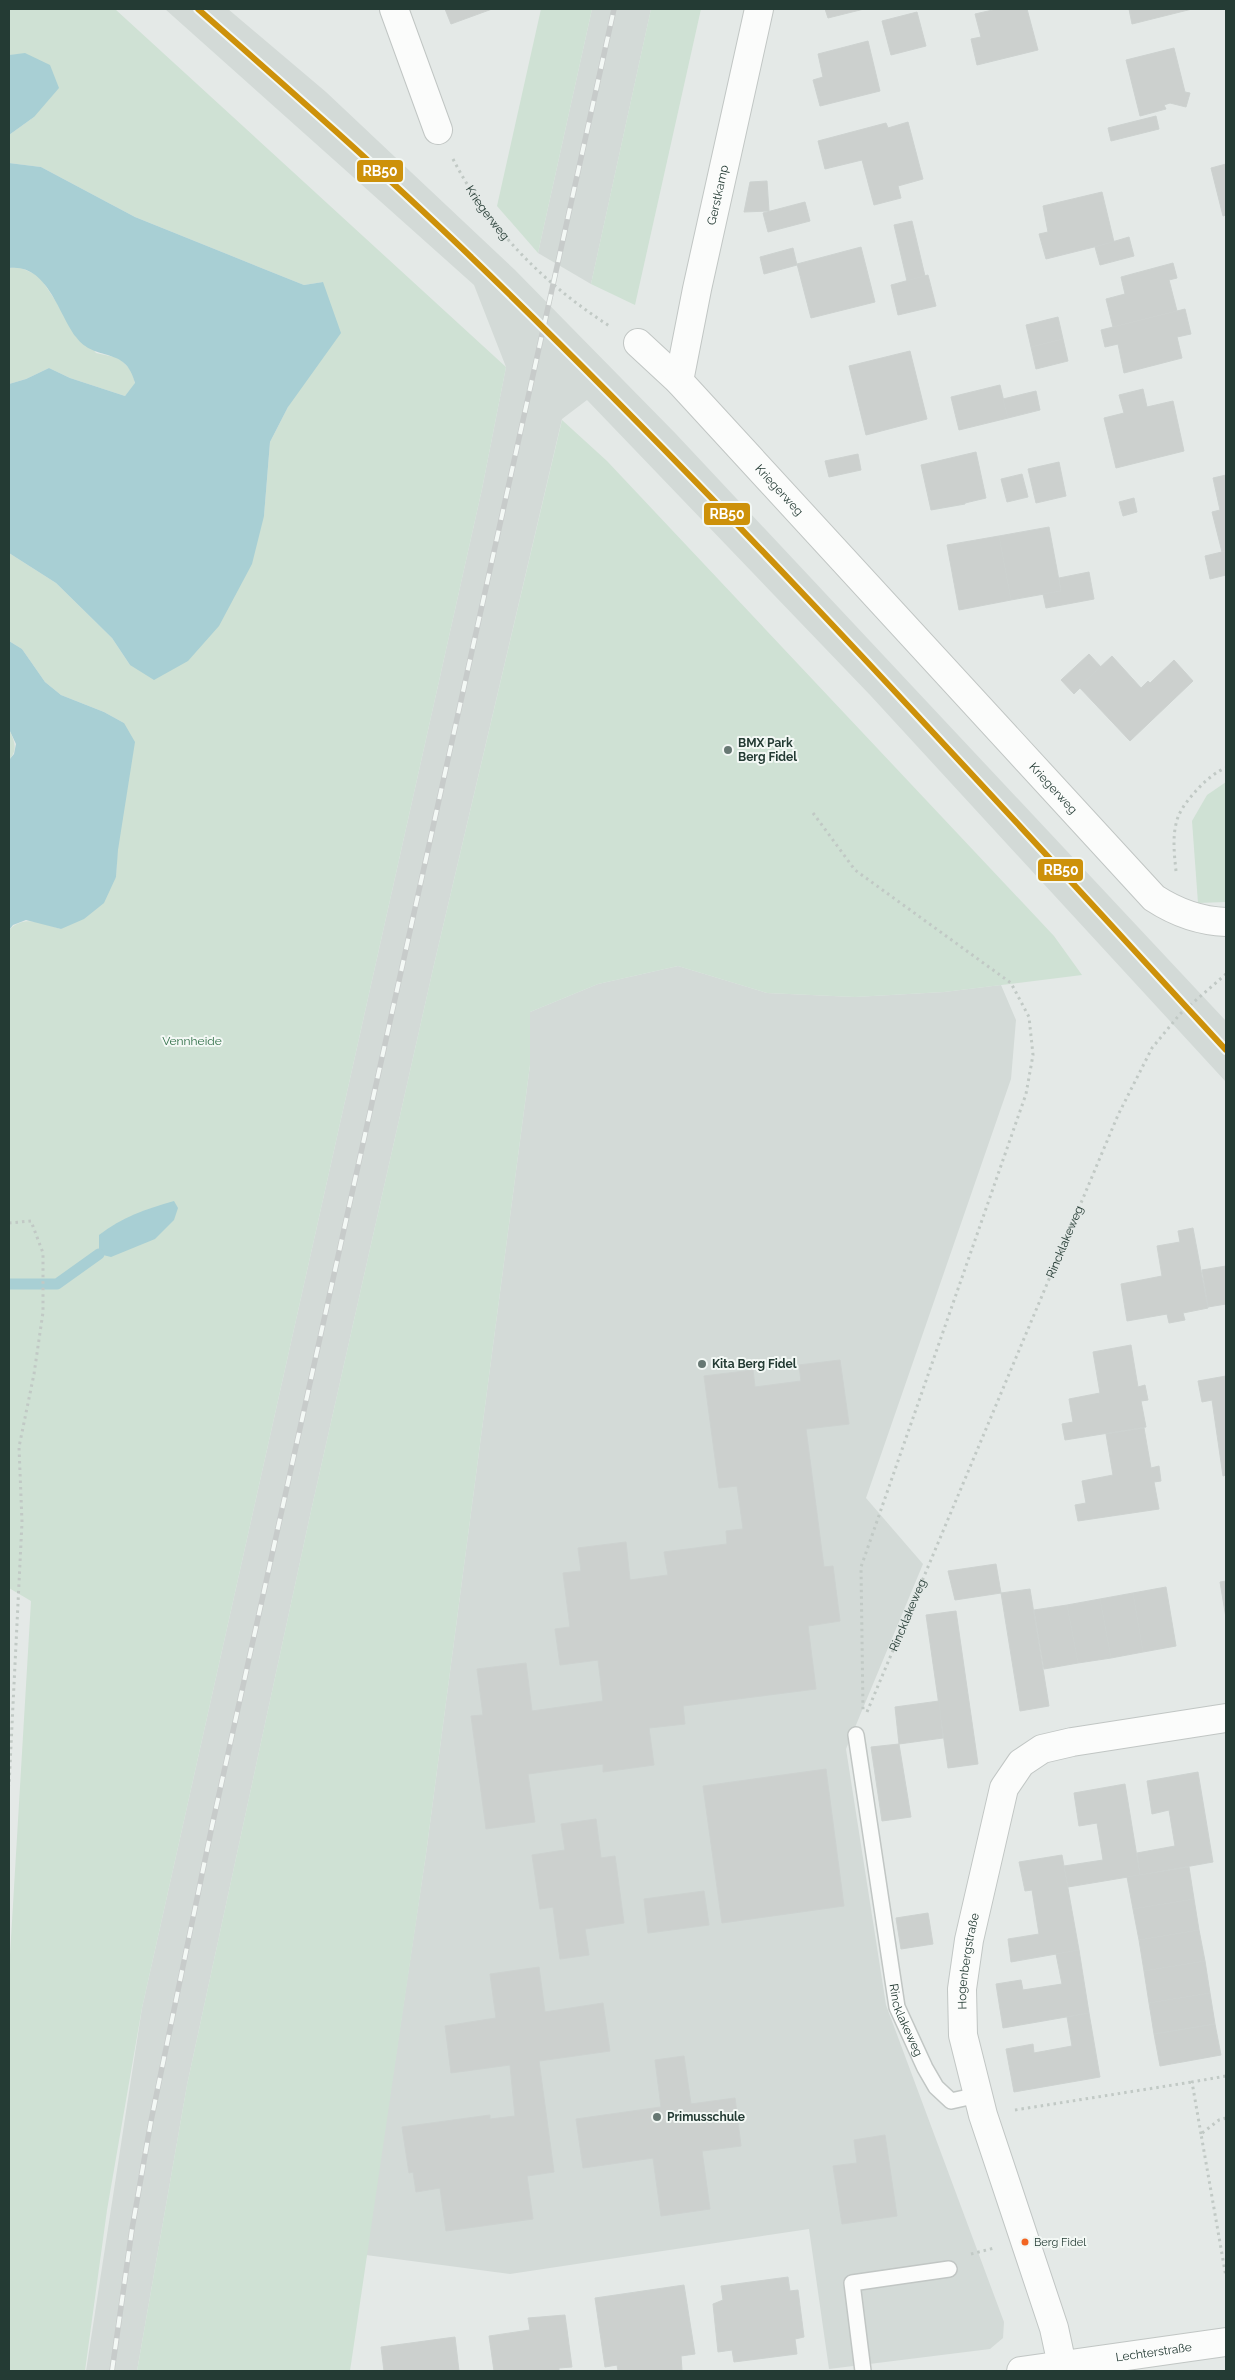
<svg xmlns="http://www.w3.org/2000/svg" width="1235" height="2380" viewBox="0 0 1235 2380" font-family="Raleway,sans-serif">
	<rect width="100%" height="100%" fill="#e4e9e7"/>
	<g fill="#d3dad7">
		<path d="M165,9H228L326,92L515,270L676,434L1226,1021V1082L870,695L587,400L562,419L433,969L311,1511L187,2085L137,2371H86L142,2008L482,489L506,367L474,285Z"/>
		<path d="M592,9H651L591,284L538,253Z"/>
		<path d="M678,966L767,993L855,997L944,992L1001,985L1016,1020L1011,1079L866,1498L923,1564L846,1749L886,2005L1004,2322L1003,2338L990,2349L829,2369L809,2229L510,2274L366,2255L426,1854L530,1065V1012L598,984Z"/>
	</g>
	<g fill="#cfe1d4">
		<path d="M9,9H115L506,367L482,489L142,2008L107,2210L85,2371H9V1972L31,1601L9,1588V930C25,914 42,924 61,929L116,877L124,723L104,712L61,695L45,682L22,649L9,641V553L56,583L112,638L130,665L264,516L270,442L288,407L323,282L304,285L135,217L41,167L9,163V135L34,117L25,54L9,55Z"/>
		<path d="M541,9H592L538,253L497,206Z"/>
		<path d="M651,9H701L635,305L591,284Z"/>
		<path d="M19,267L39,276L59,306L96,353L119,358L132,371L135,384L125,396L70,378L49,368L26,379L9,384V268Z"/>
		<path d="M562,420L607,461L1054,936L1082,975L944,992L855,997L767,993L678,966L598,984L530,1012V1065L426,1854L350,2371H137L187,2085L311,1511L433,969Z"/>
		<path d="M9,729C14,741 19,749 9,760Z"/>
		<path d="M1226,782V902L1198,903L1192,821L1207,795Z"/>
	</g>
	<g fill="#a8cfd4">
		<path d="M25,53L50,65L59,88L34,117L9,135V55Z"/>
		<path d="M9,163L41,167L135,217L304,285L323,282L341,333L288,407L270,442L264,516L252,564L219,626L188,661L154,680L130,665L112,638L56,583L9,553V384L26,379L49,368L70,378L125,396L135,383C126,345 95,363 76,337C58,313 47,263 9,268Z"/>
		<path d="M9,641L22,649L45,682L61,695L104,712L124,723L135,742L118,850L116,877L104,903L84,919L61,929L26,920L13,925L9,930V760L14,754L16,744L9,729Z"/>
		<path d="M174,1201L178,1208L174,1220L155,1239L111,1257L99,1254V1235C122,1217 146,1209 174,1201Z"/>
	</g>
	<g fill="none" stroke-linecap="round" stroke-linejoin="round">
		<path stroke="#a8cfd4" stroke-width="11" d="M9,1284H57L99,1254"/>
	</g>
	<g fill="#ccd0ce" stroke="#cdd2d0">
		<path d="M445,9H492L451,24Z"/>
		<path d="M825,9H864L828,18Z"/>
		<path d="M997,9H1027L1038,50L977,65L971,39L981,37L975,14Z"/>
		<path d="M1129,9H1192L1132,24Z"/>
		<path d="M917,12L926,46L891,55L882,21Z"/>
		<path d="M868,41L880,91L820,106L813,80L823,77L818,54Z"/>
		<path d="M1174,48L1185,92L1190,93L1186,107L1170,103L1164,105L1166,109L1140,116L1126,60Z"/>
		<path d="M1156,116L1159,129L1111,141L1108,128Z"/>
		<path d="M908,122L923,179L898,186L901,198L874,205L862,160L825,169L818,141L886,123L888,128Z"/>
		<path d="M1226,164V215L1223,216L1211,168Z"/>
		<path d="M767,181L769,211L744,212L750,182Z"/>
		<path d="M1102,192L1114,242L1046,259L1039,234L1048,232L1043,206Z"/>
		<path d="M805,202L810,221L768,232L763,213Z"/>
		<path d="M912,221L925,276L907,281L894,225Z"/>
		<path d="M1129,237L1134,256L1100,265L1095,247Z"/>
		<path d="M861,247L875,302L811,318L797,264Z"/>
		<path d="M793,248L797,265L764,274L760,257Z"/>
		<path d="M1173,263L1177,278L1169,280L1177,311L1113,327L1106,299L1125,294L1121,277Z"/>
		<path d="M928,275L936,306L898,315L891,285Z"/>
		<path d="M1185,309L1191,334L1177,337L1182,358L1124,373L1118,344L1105,347L1101,330Z"/>
		<path d="M1058,317L1063,339L1031,347L1026,325Z"/>
		<path d="M1063,339L1068,361L1036,369L1031,347Z"/>
		<path d="M910,351L927,419L866,435L849,366Z"/>
		<path d="M1000,385L1008,418L959,430L951,397Z"/>
		<path d="M1143,389L1147,407L1173,401L1184,451L1116,468L1104,418L1124,413L1119,395Z"/>
		<path d="M1036,391L1040,410L1008,418L1003,399Z"/>
		<path d="M976,452L986,498L965,503V504L931,510L921,465Z"/>
		<path d="M858,454L861,470L829,477L825,461Z"/>
		<path d="M1059,462L1066,496L1036,503L1028,469Z"/>
		<path d="M1022,474L1028,497L1007,502L1001,479Z"/>
		<path d="M1226,475V551L1222,552L1212,512L1220,510L1213,478Z"/>
		<path d="M1134,498L1137,512L1123,516L1119,502Z"/>
		<path d="M1049,527L1061,591L1011,600L999,536Z"/>
		<path d="M999,536L1011,600L959,610L947,545Z"/>
		<path d="M1226,551V575L1210,579L1205,556Z"/>
		<path d="M1089,572L1094,599L1046,608L1043,594L1061,591L1059,578Z"/>
		<path d="M1089,654L1101,667L1074,694L1061,680Z"/>
		<path d="M1112,656L1141,688L1148,681L1150,683L1174,660L1193,681L1130,741L1079,687Z"/>
		<path d="M1193,1228L1208,1308L1183,1313L1185,1320L1169,1323L1167,1314L1127,1321L1121,1284L1162,1276L1157,1246L1180,1242L1178,1231Z"/>
		<path d="M1226,1266V1304L1208,1307L1202,1270Z"/>
		<path d="M1131,1345L1138,1387L1145,1385L1148,1400L1141,1401L1146,1427L1065,1440L1062,1424L1073,1422L1069,1399L1100,1393L1093,1352Z"/>
		<path d="M840,1360L849,1424L806,1429L824,1567L833,1566L840,1621L808,1626L816,1689L683,1706L685,1724L649,1728L654,1765L603,1772V1764L528,1774L535,1822L486,1829L471,1716L483,1715L477,1669L526,1663L532,1711L603,1701L598,1660L560,1665L555,1629L570,1627L563,1573L581,1571L578,1548L626,1542L630,1580L668,1575L664,1552L727,1544L726,1531L743,1529L737,1486L719,1488L704,1376L753,1370L755,1387L801,1381L799,1365Z"/>
		<path d="M1226,1376V1475L1223,1476L1212,1400L1202,1402L1198,1381Z"/>
		<path d="M1144,1428L1151,1468L1159,1466L1161,1481L1154,1482L1159,1509L1078,1521L1075,1505L1086,1503L1082,1481L1113,1475L1106,1434Z"/>
		<path d="M996,1564L1001,1593L955,1600L948,1571Z"/>
		<path d="M1226,1581V1618L1220,1582Z"/>
		<path d="M1166,1587L1176,1646L1143,1652L1133,1593Z"/>
		<path d="M1030,1589L1049,1706L1020,1711L1001,1593Z"/>
		<path d="M1133,1593L1143,1652L1111,1658L1100,1599Z"/>
		<path d="M1100,1599L1111,1658L1078,1663L1067,1605Z"/>
		<path d="M1067,1605L1078,1663L1044,1669L1034,1610Z"/>
		<path d="M956,1611L978,1764L948,1768L926,1615Z"/>
		<path d="M939,1701L943,1738L899,1744L895,1707Z"/>
		<path d="M899,1744L911,1817L882,1821L871,1747Z"/>
		<path d="M826,1769L844,1906L722,1923L703,1786Z"/>
		<path d="M1198,1772L1213,1862L1140,1875L1137,1853L1175,1846L1169,1810L1152,1814L1147,1781Z"/>
		<path d="M1125,1784L1140,1875L1068,1887L1064,1866L1103,1860L1097,1823L1079,1826L1074,1793Z"/>
		<path d="M596,1819L601,1858L615,1856L624,1923L585,1929L589,1955L560,1959L553,1907L540,1909L532,1855L565,1850L561,1824Z"/>
		<path d="M1062,1855L1079,1950L1011,1962L1008,1939L1039,1934L1032,1890L1025,1891L1019,1862Z"/>
		<path d="M1189,1867L1194,1899L1133,1909L1127,1877Z"/>
		<path d="M704,1891L709,1925L648,1933L644,1899Z"/>
		<path d="M1194,1899L1199,1930L1139,1940L1133,1909Z"/>
		<path d="M928,1913L933,1944L901,1949L896,1918Z"/>
		<path d="M1199,1930L1205,1961L1144,1971L1139,1940Z"/>
		<path d="M1079,1950L1089,2013L1003,2028L996,1984L1021,1980L1023,1990L1062,1984L1056,1954Z"/>
		<path d="M1205,1961L1210,1993L1149,2003L1144,1971Z"/>
		<path d="M539,1967L545,2012L603,2003L610,2051L539,2061L554,2172L527,2176L533,2219L446,2231L440,2188L416,2192L413,2172L409,2173L402,2127L490,2115V2119L515,2116L510,2065L451,2073L445,2026L496,2018L490,1974Z"/>
		<path d="M1210,1993L1215,2024L1154,2034L1149,2003Z"/>
		<path d="M1089,2013L1100,2077L1014,2092L1006,2049L1033,2044L1034,2053L1072,2046L1067,2017Z"/>
		<path d="M1215,2024L1221,2055L1160,2066L1154,2034Z"/>
		<path d="M684,2056L691,2104L735,2098L741,2146L702,2151L710,2209L661,2216L653,2158L583,2168L576,2119L661,2107L655,2060Z"/>
		<path d="M885,2135L897,2216L842,2224L833,2166L857,2163L854,2140Z"/>
		<path d="M788,2277L790,2291L798,2290L804,2337L795,2339L797,2354L734,2362L732,2350L718,2352L713,2304L723,2300L721,2286Z"/>
		<path d="M684,2285L695,2354L681,2356L682,2370L618,2371L617,2365L605,2367L595,2298Z"/>
		<path d="M565,2315L572,2367L559,2368V2371H494L489,2336L530,2330L528,2318Z"/>
		<path d="M455,2337L459,2371H384L381,2347Z"/>
	</g>
	<g fill="none" stroke-linecap="round" stroke-linejoin="round">
		<g stroke="#c1c6c4" stroke-width="18">
			<g id="service">
				<path id="s3" d="M856,1735L897,2007L925,2068L936,2087L951,2101L978,2095"/>
				<path d="M863,2371L852,2283L949,2269"/>
			</g>
		</g>
		<g stroke="#c1c6c4" stroke-width="30">
			<g id="minor">
				<path d="M394,9L438,130"/>
				<path id="s4" d="M638,343L679,381L1154,898C1177,913 1200,921 1226,922"/>
				<path id="s5" d="M679,381L697,289L759,9"/>
				<path id="s6" d="M1062,2365L1054,2328L983,2115L963,2035L962,1989L969,1940L1004,1788L1021,1763L1042,1749L1072,1742L1226,1718"/>
				<path id="s7" d="M1021,2371L1226,2342"/>
			</g>
		</g>
		<g stroke="#c1c9c5" stroke-width="3" stroke-dasharray="2.5 4" stroke-linecap="butt">
			<path id="s1" d="M453,159C489,229 545,285 611,327"/>
			<path d="M813,813L855,870L1011,983L1029,1017L1033,1055L1026,1094L861,1567L863,1710"/>
			<path d="M1176,871C1174,852 1172,834 1178,817C1184,801 1210,773 1226,768"/>
			<path d="M9,1223L31,1221L43,1253V1312L34,1374L19,1447L22,1522L9,1786"/>
			<path id="s2" d="M867,1712L1118,1115L1152,1048L1180,1014L1226,974"/>
			<path d="M1015,2110L1192,2082"/>
			<path d="M1226,2118L1219,2120L1201,2134L1226,2277"/>
			<path d="M1201,2134L1192,2082L1226,2076"/>
			<path d="M971,2254L994,2248"/>
		</g>
		<use href="#service" stroke="#fbfcfb" stroke-width="15"/>
		<use href="#minor" stroke="#fbfcfb" stroke-width="28"/>
		<g stroke="#c7cbca" stroke-width="5.5">
			<path id="rail" d="M112,2371L132,2229L151,2121L212,1826L614,9"/>
		</g>
		<use href="#rail" stroke="#f3f8f5" stroke-width="4" stroke-dasharray="11" stroke-linecap="butt"/>
		<g stroke="#f3f8f5" stroke-width="10">
			<path id="rail-1" d="M198,9C290,90 382,171 470,256C733,510 978,781 1226,1050"/>
		</g>
		<use href="#rail-1" stroke="#cd910a" stroke-width="6"/>
	</g>
	<g fill="#677873" stroke="#f3f8f5" stroke-width="2">
		<circle cx="728" cy="750" r="5"/>
		<circle cx="702" cy="1364" r="5"/>
		<circle cx="657" cy="2117" r="5"/>
	</g>
	<circle fill="#f26522" stroke="#f3f8f5" stroke-width="2" cx="1025" cy="2242" r="4.5"/>
	<g text-anchor="middle" stroke-width="4" stroke-linejoin="round" paint-order="stroke">
		<g font-size="11" fill="#243b34" stroke="#f3f8f5" text-anchor="start">
			<text x="1034" y="2246">Berg Fidel</text>
		</g>
		<g font-size="12" fill="#243b34" stroke="#f3f8f5">
			<text dy="4" stroke="none"><textPath href="#s5" startOffset="190">Gerstkamp</textPath></text>
			<text dy="4" stroke="none"><textPath href="#s1" startOffset="64">Kriegerweg</textPath></text>
			<text dy="4" stroke="none"><textPath href="#s4" startOffset="204">Kriegerweg</textPath></text>
			<text dy="4" stroke="none"><textPath href="#s4" startOffset="609">Kriegerweg</textPath></text>
			<text dy="4" stroke="none"><textPath href="#s2" startOffset="510">Rincklakeweg</textPath></text>
			<text dy="4" stroke="none"><textPath href="#s2" startOffset="105">Rincklakeweg</textPath></text>
			<text dy="4" stroke="none"><textPath href="#s6" startOffset="419">Hogenbergstraße</textPath></text>
			<text dy="4" stroke="none"><textPath href="#s3" startOffset="290">Rincklakeweg</textPath></text>
			<text dy="4" stroke="none"><textPath href="#s7" startOffset="134">Lechterstraße</textPath></text>
		</g>
		<g font-size="12" font-weight="bold" fill="#243b34" stroke="#f3f8f5" text-anchor="start">
			<text x="738" y="747">BMX Park<tspan x="738" dy="14">Berg Fidel</tspan></text>
			<text x="712" y="1368">Kita Berg Fidel</text>
			<text x="667" y="2121">Primusschule</text>
		</g>
		<g font-size="12" fill="#316f48" stroke="#f3f8f5">
			<text x="192" y="1045">Vennheide</text>
		</g>
	</g>
	<g stroke="#f3f8f5" stroke-width="2">
		<rect x="356" y="159" width="48" height="24" rx="5" fill="#cd910a"/>
		<rect x="703" y="502" width="48" height="24" rx="5" fill="#cd910a"/>
		<rect x="1037" y="858" width="47" height="24" rx="5" fill="#cd910a"/>
	</g>
	<g font-size="14" text-anchor="middle" font-weight="bold" fill="#fff">
		<text x="380" y="176">RB50</text>
		<text x="727" y="519">RB50</text>
		<text x="1061" y="875">RB50</text>
	</g>
	<rect width="1235" height="2380" fill="none" stroke="#243b34" stroke-width="20"/>
</svg>
